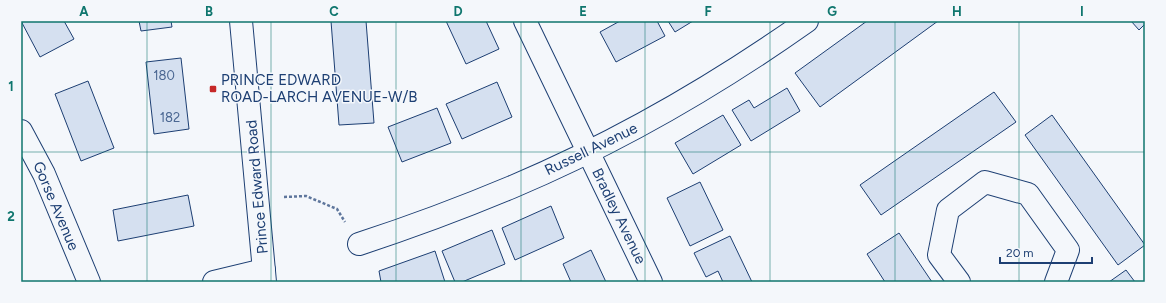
<svg xmlns="http://www.w3.org/2000/svg" width="1166" height="303" viewBox="0 0 1166 303" font-family="Figtree,sans-serif">
	<rect width="100%" height="100%" fill="#f4f7fb"/>
	<g fill="#d5e0f0" stroke="#1d3f73">
		<path d="M21,21H64L74,39L40,57Z"/>
		<path d="M139,21H171L172,27L141,31Z"/>
		<path d="M331,21H366L374,123L339,125Z"/>
		<path d="M446,21H486L499,49L466,64Z"/>
		<path d="M620,21H657L665,36L616,62L600,32Z"/>
		<path d="M668,21H693L675,32Z"/>
		<path d="M867,21H938L820,107L795,73Z"/>
		<path d="M1131,21H1145V24L1139,30Z"/>
		<path d="M181,58L189,129L154,134L146,62Z"/>
		<path d="M88,81L114,148L81,161L55,94Z"/>
		<path d="M497,82L512,117L462,139L446,104Z"/>
		<path d="M787,88L800,111L751,141L732,110L749,100L754,108Z"/>
		<path d="M994,92L1016,122L881,215L860,185Z"/>
		<path d="M437,108L451,143L402,162L388,127Z"/>
		<path d="M723,115L741,145L693,174L675,143Z"/>
		<path d="M1052,115L1145,245L1118,265L1025,135Z"/>
		<path d="M700,182L723,230L690,246L667,198Z"/>
		<path d="M188,195L194,226L118,241L113,210Z"/>
		<path d="M551,206L564,238L515,260L502,228Z"/>
		<path d="M492,230L505,264L462,282H455L442,251Z"/>
		<path d="M899,233L932,282H885L867,254Z"/>
		<path d="M730,236L752,282H723L718,271L706,277L694,253Z"/>
		<path d="M591,250L606,282H571L563,264Z"/>
		<path d="M435,251L445,282H381L379,271Z"/>
		<path d="M1126,270L1135,282H1109Z"/>
	</g>
	<g fill="none" stroke-linecap="round" stroke-linejoin="round">
		<g stroke="#1d3f73" stroke-width="24">
			<g id="minor">
				<path d="M525,21L651,282"/>
				<path d="M21,131L44,174L89,282"/>
				<path d="M359,244C411,227 462,208 512,187C616,143 715,86 807,21"/>
				<path d="M214,282L264,270"/>
				<path d="M959,282L939,255L948,210L985,182L1028,194L1068,250L1056,282"/>
			</g>
		</g>
		<g stroke="#1d3f73" stroke-width="24">
			<path id="primary" d="M241,21L265,282"/>
		</g>
		<path stroke="#5e769c" stroke-width="2.5" stroke-dasharray="3 2" stroke-linecap="butt" d="M284,197L306,196L337,209L345,222"/>
		<use href="#minor" stroke="#f4f7fb" stroke-width="22"/>
		<use href="#primary" stroke="#f4f7fb" stroke-width="22"/>
	</g>
	<path fill="none" stroke="#0f766e" stroke-width="1" stroke-opacity="0.55" d="M147,21V282M271,21V282M396,21V282M521,21V282M645,21V282M770,21V282M895,21V282M1019,21V282M21,152H1145"/>
	<rect fill="#c62828" stroke="#f4f7fb" stroke-width="1.5" x="209" y="85" width="8" height="8" rx="2"/>
	<g text-anchor="middle" stroke-width="3" stroke-linejoin="round" paint-order="stroke">
		<g font-size="13" fill="#4b6792">
			<text x="164" y="80">180</text>
			<text x="170" y="122">182</text>
		</g>
		<g font-size="15" fill="#1d3f73" stroke="#f4f7fb" text-anchor="start">
			<text x="221" y="85">PRINCE EDWARD<tspan x="221" dy="17">ROAD-LARCH AVENUE-W/B</tspan></text>
		</g>
		<g font-size="15" fill="#1d3f73" stroke="#f4f7fb">
			<text transform="translate(591 149) rotate(-26)" y="5">Russell Avenue</text>
			<text transform="translate(257 187) rotate(-95)" y="5">Prince Edward Road</text>
			<text transform="translate(56 206) rotate(67)" y="5">Gorse Avenue</text>
			<text transform="translate(619 216) rotate(64)" y="5">Bradley Avenue</text>
		</g>
	</g>
	<rect width="1166" height="303" fill="none" stroke="#f4f7fb" stroke-width="44"/>
	<path d="M1000 257v6h92v-6" fill="none" stroke="#1d3f73" stroke-width="2"/>
	<text x="1006" y="257" font-size="12" fill="#1d3f73" stroke="#f4f7fb" stroke-width="3" paint-order="stroke">20 m</text>
	<rect x="22" y="22" width="1122" height="259" fill="none" stroke="#0f766e" stroke-width="1.5"/>
	<g font-size="13" text-anchor="middle" font-weight="bold" fill="#0f766e">
		<text x="84" y="16">A</text>
		<text x="209" y="16">B</text>
		<text x="334" y="16">C</text>
		<text x="458" y="16">D</text>
		<text x="583" y="16">E</text>
		<text x="708" y="16">F</text>
		<text x="832" y="16">G</text>
		<text x="957" y="16">H</text>
		<text x="1082" y="16">I</text>
		<text x="11" y="91">1</text>
		<text x="11" y="221">2</text>
	</g>
</svg>
